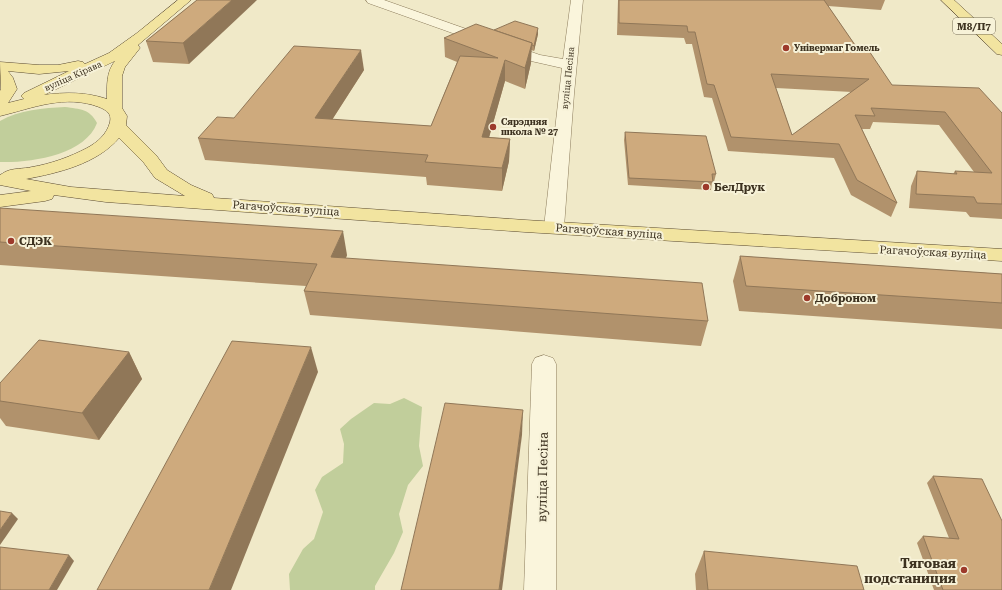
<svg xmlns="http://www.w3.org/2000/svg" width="1002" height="590" viewBox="0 0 1002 590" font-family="'Roboto Serif',serif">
	<rect width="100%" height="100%" fill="#f0e9c8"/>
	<g fill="#c1ce9b">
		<path d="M65,107C80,109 90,109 97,123C85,155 31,163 0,162V121C19,110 44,108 65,107Z"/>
		<path d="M404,398L422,407L419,446L423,466L408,485L399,514L403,532L394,553L375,586V590H290L289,574L303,549L314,539L323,512L315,490L322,477L343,463L344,444L340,429L351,419L374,403L390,404Z"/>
	</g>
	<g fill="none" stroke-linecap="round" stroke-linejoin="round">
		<g stroke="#8c7c5c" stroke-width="1">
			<g id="street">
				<path d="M366,0H384L540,55L563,59L571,0H583L574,94L564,227L561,231L554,233L547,231L544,227L562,68L531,61L368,3Z"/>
				<path d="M544,355L553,358L556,364V590H524L532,364L535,358Z"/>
			</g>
		</g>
		<g stroke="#5a4a30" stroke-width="1">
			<g id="primary">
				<path d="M178,0H191L138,45L140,48L125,67L122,76V108L127,116L126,125L156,155L167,170L191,185L212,194L214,198L525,220L1002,249V261L525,232L106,202L54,195L52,199L45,201L0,207V195L31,191L0,185V175C2,174 3,173 5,172C12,168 24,169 32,167C50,164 70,157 87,148C98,142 107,134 110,122C112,113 106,110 99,107C65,94 33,108 0,116V91L1,89L0,62L39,65H58L78,61L83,62L85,64L109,53L137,33ZM115,61C106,72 107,86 107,99C86,92 65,92 44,95ZM8,71L39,74L69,71L24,93L21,96L24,99L8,103L17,89L13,78ZM119,138L144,163L155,178L185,196L71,187L26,179C58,173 97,164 119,138Z"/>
				<path d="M941,0H954L1002,44V55L997,54Z"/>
			</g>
		</g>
		<use href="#street" fill="#faf5dc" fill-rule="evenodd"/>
		<use href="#primary" fill="#f2e4a0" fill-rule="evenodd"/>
	</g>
	<g fill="#b1926c" fill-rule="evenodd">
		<path d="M197,0L189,64L153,62L146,41Z"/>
		<path d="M618,0H885L881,10L828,6L855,45L892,85L1002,113V219L970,217L966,212L909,208L911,186L917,171L953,174L955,171L974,172L939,125L873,122L870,129H862L897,203L891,217L851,195L834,158L728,151L712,98L704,97L692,44H686L684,38L617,35ZM776,88L852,92L792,135Z"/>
		<path d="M494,30L538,34L534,51L531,50V63L525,89L505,81L489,137L510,139L509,161L502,191L427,185L426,177L205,160L198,138L364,70L332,120L431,126L457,62L445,57L444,38Z"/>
		<path d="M625,132L716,174L714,182H712L711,190L628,185L624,140Z"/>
		<path d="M0,208L347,255L346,258L708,321L701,346L310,315L304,291L306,286L0,265Z"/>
		<path d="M740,256L1002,274V329L739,311L733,281Z"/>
		<path d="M129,352L142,379L99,440L6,426L0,418V383Z"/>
		<path d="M933,476L1002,590H934L917,543L923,536L949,538L927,483Z"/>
		<path d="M704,551L864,590H696L695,574Z"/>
	</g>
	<g fill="#907758">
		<path d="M232,0H257L189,64L183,43Z"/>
		<path d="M538,28V34L534,51V46Z"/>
		<path d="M532,43L531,63L525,89V68Z"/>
		<path d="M361,50L364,70L319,140L315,118Z"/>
		<path d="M505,60V81L483,159L482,137Z"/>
		<path d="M510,139L509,161L502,191V168Z"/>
		<path d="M343,231L347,255L336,280L331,257Z"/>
		<path d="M311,347L318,372L231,590H209Z"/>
		<path d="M129,352L142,379L99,440L82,413Z"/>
		<path d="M523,410L522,435L502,590H499Z"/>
		<path d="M12,513L18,519L0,545V530Z"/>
		<path d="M69,555L74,561L57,590H49Z"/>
	</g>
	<g fill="#ceaa7d" stroke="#907758" fill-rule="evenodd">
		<path d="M197,0H232L183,43L146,41Z"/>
		<path d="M619,0H824L855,45H865L892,85L979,88L1002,113V204L977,203L974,197L916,194L917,171L957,174L955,171L992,173L945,112L871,108L875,116L855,115L897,203L857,180L839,144L731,137L714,85L707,84L695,32H688L687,26L619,23ZM771,74L869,79L792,135Z"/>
		<path d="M515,21L538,28L534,46L532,45V43L494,30Z"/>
		<path d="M476,24L532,43L525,68L505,60L482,137L510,139L502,168L425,162L428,155L198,138L217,117L234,118L294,46L361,50L315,118L431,126L460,56L498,58L444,38Z"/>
		<path d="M625,132L706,136L716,174H712L713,182L629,178Z"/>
		<path d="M0,208L343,231L331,257L702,283L708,321L304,291L317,264L0,242Z"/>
		<path d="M740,256L1002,274V303L746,286Z"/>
		<path d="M39,340L129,352L82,413L0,401V383Z"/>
		<path d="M232,341L311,347L209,590H97Z"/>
		<path d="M445,403L523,410L499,590H401Z"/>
		<path d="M933,476L982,479L1002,521V590H943L923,536L959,539Z"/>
		<path d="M0,511L12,513L0,530Z"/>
		<path d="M0,547L69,555L49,590H0Z"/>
		<path d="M704,551L857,566L864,590H708Z"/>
	</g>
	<g fill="#9d3a2b" stroke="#f7f2d8" stroke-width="1.5">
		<circle cx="786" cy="48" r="4"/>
		<circle cx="493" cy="127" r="4"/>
		<circle cx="706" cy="187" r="4"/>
		<circle cx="11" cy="241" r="4"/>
		<circle cx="807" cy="298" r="4"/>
		<circle cx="964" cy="570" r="4"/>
	</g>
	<g text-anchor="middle" stroke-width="4" stroke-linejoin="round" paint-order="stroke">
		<g font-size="9" font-weight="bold" fill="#3d3220" stroke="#f7f2d8" text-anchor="start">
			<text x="794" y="51">Універмаг Гомель</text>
			<text x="501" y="125">Сярэдняя<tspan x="501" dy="10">школа № 27</tspan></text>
		</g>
		<g font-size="9" fill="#3d3220" stroke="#f7f2d8">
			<text transform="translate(73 76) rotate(-24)" y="3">вуліца Кірава</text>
			<text transform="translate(568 78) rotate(-84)" y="3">вуліца Песіна</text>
		</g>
		<rect fill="#f7f2d8" stroke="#756c57" stroke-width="1" x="953" y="18" width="42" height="16" rx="3"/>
		<g font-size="10" font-weight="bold" fill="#3d3220">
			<text x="974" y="30">М8/П7</text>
		</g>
		<g font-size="11" font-weight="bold" fill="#3d3220" stroke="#f7f2d8" text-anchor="start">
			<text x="714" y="191">БелДрук</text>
			<text x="19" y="245">СДЭК</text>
			<text x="815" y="302">Доброном</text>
		</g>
		<g font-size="11" fill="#3d3220" stroke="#f7f2d8">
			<text transform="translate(286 208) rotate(4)" y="4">Рагачоўская вуліца</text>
			<text transform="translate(609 231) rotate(4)" y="4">Рагачоўская вуліца</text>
			<text transform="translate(933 252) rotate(3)" y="4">Рагачоўская вуліца</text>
		</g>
		<g font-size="13" fill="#3d3220" stroke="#f7f2d8">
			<text transform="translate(542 477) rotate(-89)" y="5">вуліца Песіна</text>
		</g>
		<g font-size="13" font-weight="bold" fill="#3d3220" stroke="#f7f2d8" text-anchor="end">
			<text x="956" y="568">Тяговая<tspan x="956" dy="15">подстаниция</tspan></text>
		</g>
	</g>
</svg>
